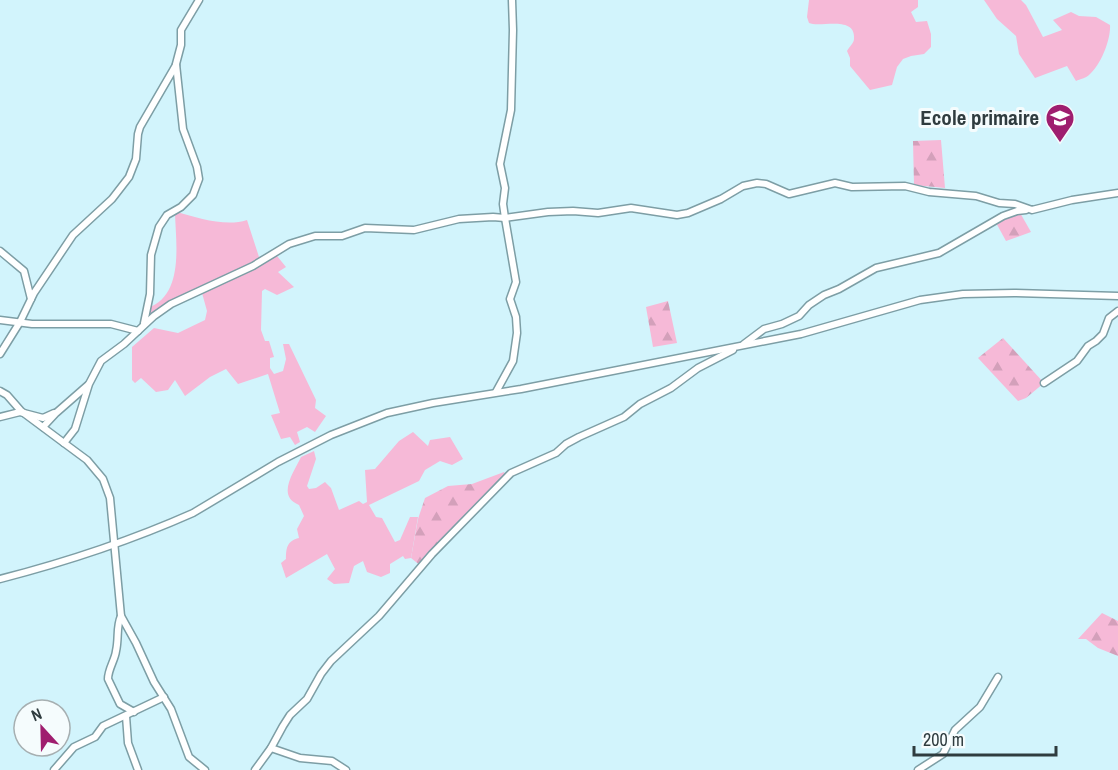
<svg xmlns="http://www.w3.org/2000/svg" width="1118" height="770" viewBox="0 0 1118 770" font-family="'Archivo Narrow',sans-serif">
	<defs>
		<pattern id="forest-firs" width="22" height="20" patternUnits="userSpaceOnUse" patternTransform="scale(1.5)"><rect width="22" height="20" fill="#f6b9d7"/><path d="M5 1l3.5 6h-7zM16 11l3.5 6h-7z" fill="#d3a0ba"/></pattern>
	</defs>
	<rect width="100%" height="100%" fill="#d2f4fc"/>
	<g fill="#f6b9d7">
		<path d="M809,0H918V7L911,12L916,22L927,21L931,34V47L924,54L911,56L903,59L897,67L892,85L870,90L850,66V58L847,51C849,47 854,43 854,39C856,15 820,28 809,23L807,17Z"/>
		<path d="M984,0H1021L1026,5L1043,37L1062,30L1053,20L1071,12L1079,16L1096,17L1110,25C1111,39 1101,65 1089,75C1086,78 1080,79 1076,81L1067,66L1035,78L1019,54L1016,36L997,19Z"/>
		<path d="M177,212C198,218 226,227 247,220L259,257L273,251L286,267L278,272L294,287L277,295L265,289L262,291L261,330L265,341H269L274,357L270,358V368L274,374L283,371L286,359L283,344H289L316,400L315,408L326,416L315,432L307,427L297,432L300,442L295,445L290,437L281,439L271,415L280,413L268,374L238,384L226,369L210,377L185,396L175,380L168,390L156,392L141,378L135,383L132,380V347L154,328L178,333L205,320L207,311L202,293L167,309L155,318L147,313L148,308C184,295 176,244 175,214Z"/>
		<path d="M413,432L428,446L430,440L450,437L463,459L452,465L440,461L425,470L419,481L369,505L376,517L382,518L395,542L400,540L410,517H418L411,558L405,559L403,556L390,564V573L381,577L367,572L363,561L354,566L349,583L334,584L327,579L335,569L327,554L286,578L281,563L286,559C286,548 287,541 299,538L297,529L304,516L299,505C276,496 294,472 301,457L314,451L316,459L307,486L309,489L316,488L325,482L331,488L339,510L359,501L363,504L367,502L365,470L375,469L399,441Z"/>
	</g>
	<g fill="url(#forest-firs)">
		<path d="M941,140L945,188L914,185L913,141Z"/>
		<path d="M1019,211L1031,232L1006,241L995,221Z"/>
		<path d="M668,301L677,343L653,347L646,307Z"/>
		<path d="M1003,338L1044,383L1026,398L1018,401L978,358Z"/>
		<path d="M504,472L507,478L421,566L411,558L418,519L425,498L448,486L472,484Z"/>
		<path d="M1102,613L1118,621V656L1098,648L1086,639H1078Z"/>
	</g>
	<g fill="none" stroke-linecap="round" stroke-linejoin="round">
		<g stroke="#7d9ea5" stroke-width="9">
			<g id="minor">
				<path d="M0,251L24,271L31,299"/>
				<path d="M0,320L32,324H111L138,331"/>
				<path d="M144,323L150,294L151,255L159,227L167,215L181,207L193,195L199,179L197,167L183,129L176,64L181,45V30L199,0"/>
				<path d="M744,344L764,329L782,324L799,316L809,305L824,295L839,289L876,268L939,253L1003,216L1017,211L1026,210"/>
				<path d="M0,354L20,322L34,293L73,235L112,199L129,177L136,159L138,134L140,127L176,65"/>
				<path d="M1044,383L1077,361L1088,346L1096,341L1103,334L1109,318L1118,311"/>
				<path d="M0,391L7,395L21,411L64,443"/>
				<path d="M496,392L513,361L517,333L516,317L510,299L516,282L505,218L503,204L505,188L500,164L511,110L513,30L512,0"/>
				<path d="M0,417L20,412L43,418L54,413"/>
				<path d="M43,427L56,413L88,385"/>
				<path d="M0,579C66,562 130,541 193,513L278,462L331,435L387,413L433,403L521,389L801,334L920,300L963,294L1014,293L1118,296"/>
				<path d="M121,616C116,627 119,638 116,651C115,660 108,669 108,679L120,704L134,712"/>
				<path d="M126,716L128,743L138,770"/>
				<path d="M271,748L300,758L332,761L346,770"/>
				<path d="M54,770L74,747L95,737L103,726L164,697"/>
				<path d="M205,770L189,757L171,709L154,682L136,643L121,616L110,498L103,479L87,460L64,443L75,429L89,384L101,361L124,344L154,316L171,304L253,266L289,244L315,236H342L365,228L414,230L459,219L493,217L505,218L548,212L573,211L598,213L631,208L677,215L688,213L721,199L743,186L757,183L766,184L789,194L835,183L852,187L905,186L929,192L976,196L999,203L1015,204L1032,210L1072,200L1118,193"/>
				<path d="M255,770L271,748L283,726L290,715L307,699L321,674L331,661L379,616L432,554L511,473L556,453L566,444L579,437L624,417L640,404L671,388L698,368L733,350"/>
				<path d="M918,770L943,754L955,730L980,707L998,677"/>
			</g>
		</g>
		<use href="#minor" stroke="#fff" stroke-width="6"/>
	</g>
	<defs>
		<g id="school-pin" transform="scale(1.5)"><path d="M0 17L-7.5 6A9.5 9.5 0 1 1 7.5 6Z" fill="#9f1e6f" stroke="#f5fcfd"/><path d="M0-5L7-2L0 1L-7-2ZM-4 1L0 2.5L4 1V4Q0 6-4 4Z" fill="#fff"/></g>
	</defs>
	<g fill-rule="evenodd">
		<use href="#school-pin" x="1060" y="118"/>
	</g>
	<g text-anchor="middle" stroke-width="6" stroke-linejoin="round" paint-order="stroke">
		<g font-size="21" font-weight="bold" fill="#2f3c3f" stroke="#f5fcfd" text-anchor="end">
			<text x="1039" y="125">Ecole primaire</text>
		</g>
	</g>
	<g transform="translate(42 728) rotate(338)"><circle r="28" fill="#f5fcfd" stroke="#a6afb1" stroke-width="1.5"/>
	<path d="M0-4.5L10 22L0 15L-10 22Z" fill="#9f1e6f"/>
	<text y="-9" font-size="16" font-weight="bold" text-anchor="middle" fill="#2f3c3f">N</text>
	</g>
	<path d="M914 746v9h142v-9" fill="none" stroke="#2f3c3f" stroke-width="3"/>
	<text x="923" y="746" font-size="18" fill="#2f3c3f" stroke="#f5fcfd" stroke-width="4.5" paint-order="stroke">200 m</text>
</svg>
